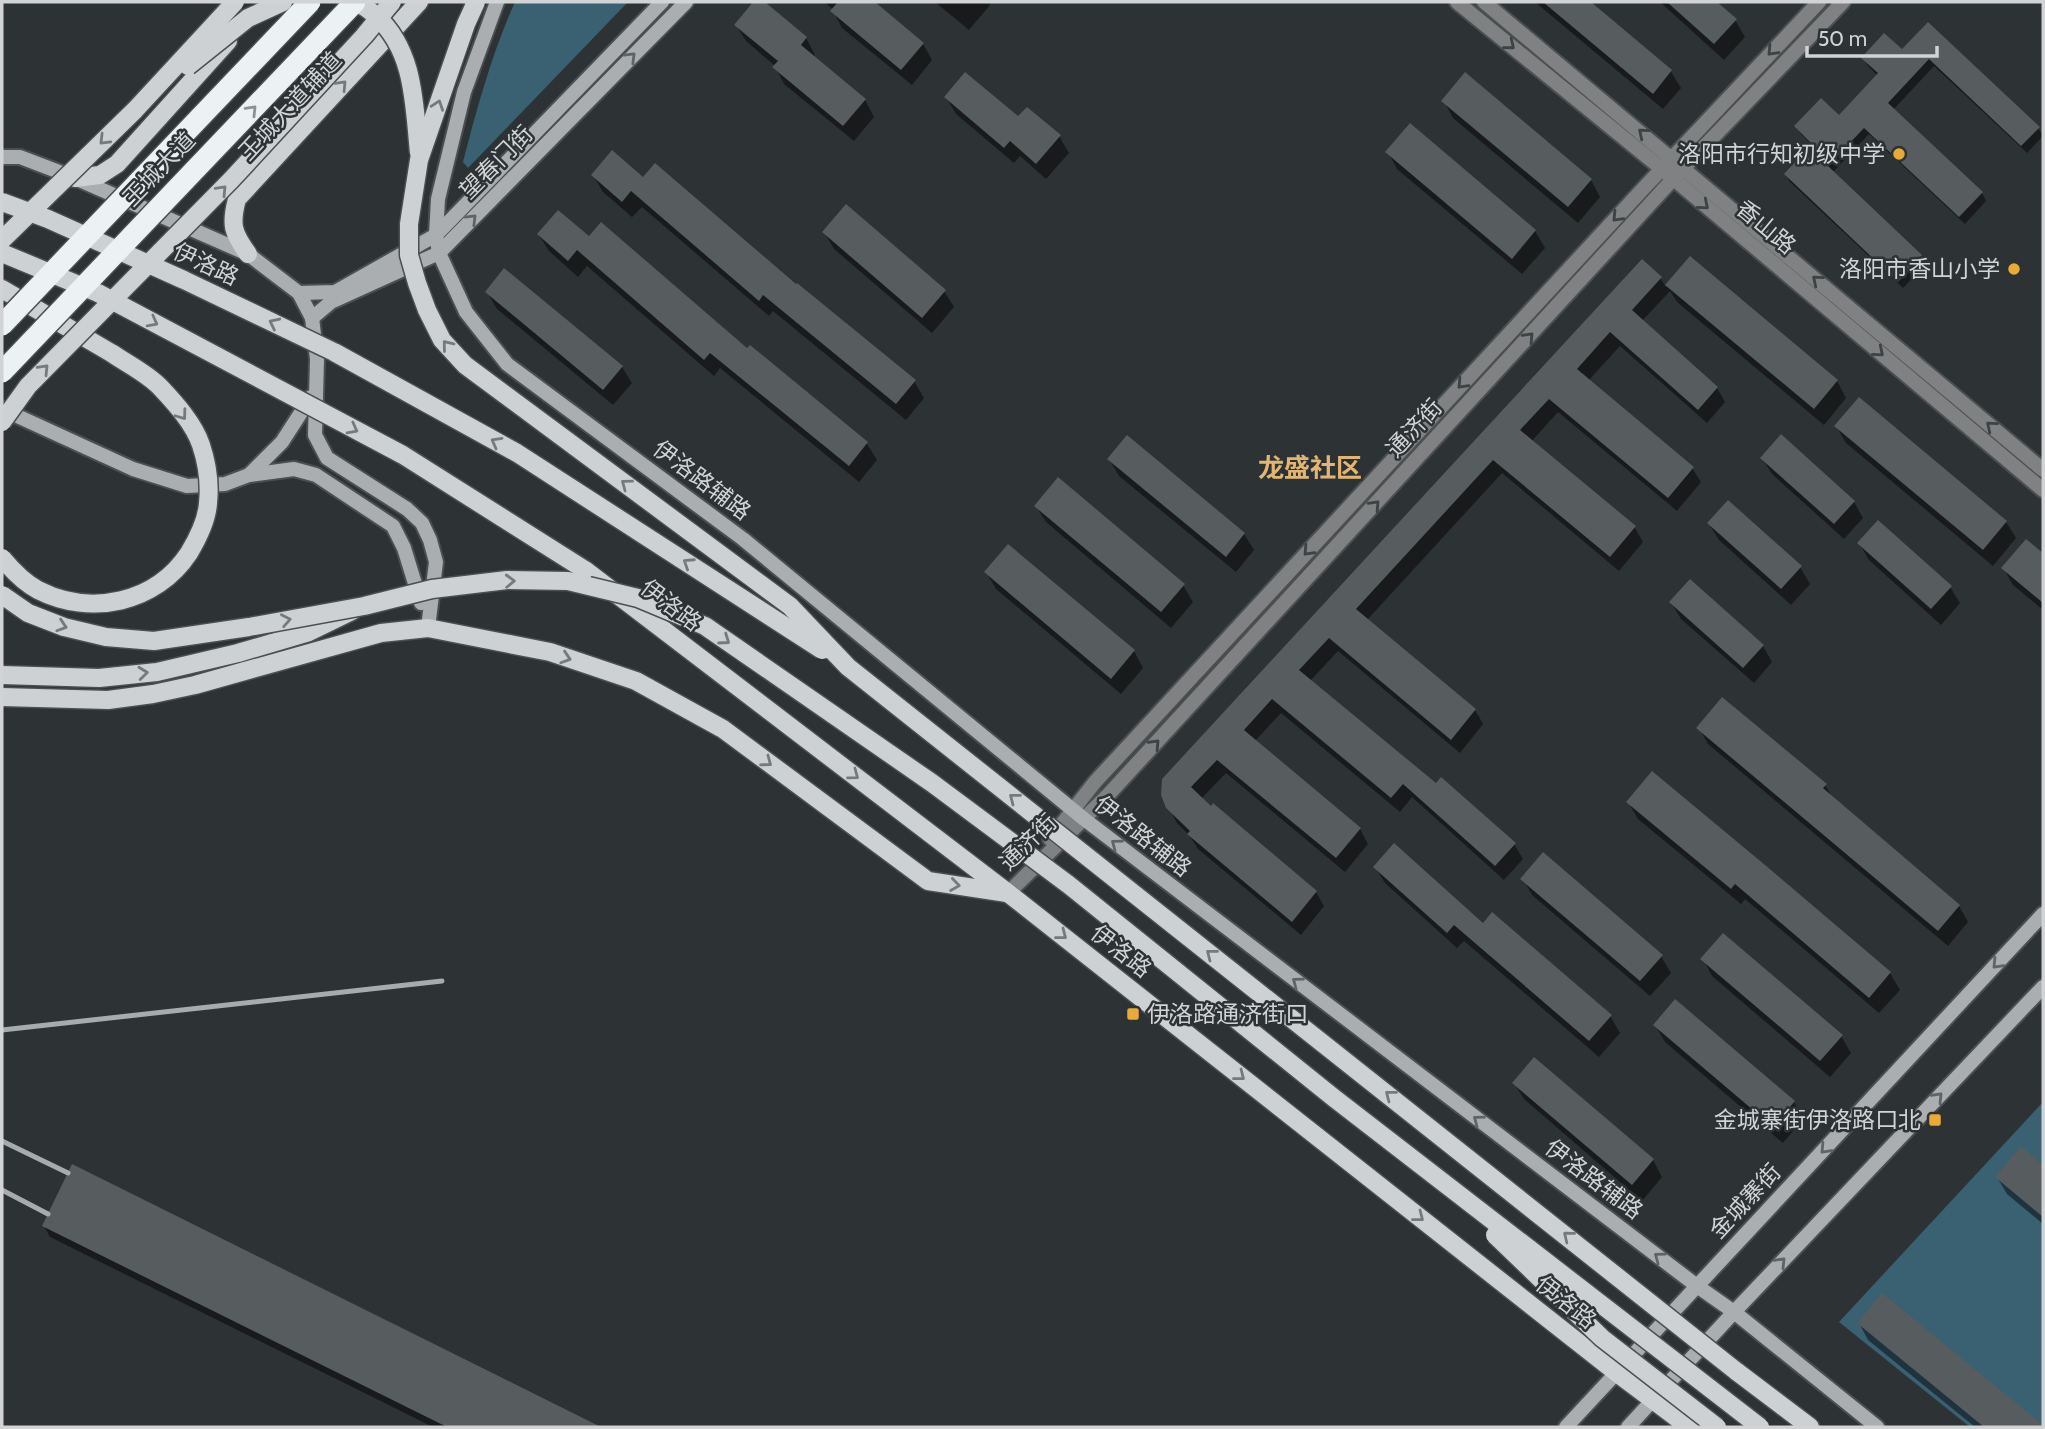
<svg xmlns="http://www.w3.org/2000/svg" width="2045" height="1429" viewBox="0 0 2045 1429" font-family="Cabin,'Noto Sans SC',sans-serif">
	<rect width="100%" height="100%" fill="#2d3234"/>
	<g fill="#396172">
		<path d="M515,2H628L468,168L463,162C476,111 493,50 515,2Z"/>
		<path d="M2043,1102V1427H1970L1839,1322Z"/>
	</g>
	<g fill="#0007">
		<path d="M756,2H762L806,38L815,55L813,57L865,100L874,117L854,141L784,84L775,66L746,41L736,25Z"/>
		<path d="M824,2H872L923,44L932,60L912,85L842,28L833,11L834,10Z"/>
		<path d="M935,2H988L990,5L969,30Z"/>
		<path d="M1535,2H1588L1671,72L1681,88L1663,109Z"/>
		<path d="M1660,2H1715L1735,20L1745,37L1724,60Z"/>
		<path d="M1928,24L2038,128L2043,136L2027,153L1934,66L1893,110L1982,193L1986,201L1965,224L1869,134L1832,173L1921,257L1926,264L1903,288L1790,182L1786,175L1813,146L1801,134L1796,127L1839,117L1878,76L1868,66L1863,58L1902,52Z"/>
		<path d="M946,97L1059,136L1069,153L1046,179L1020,156L1014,163L956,114Z"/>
		<path d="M1444,101L1591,180L1600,197L1578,223L1453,118Z"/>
		<path d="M1410,126L1535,231L1545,248L1522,274L1397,169L1388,152Z"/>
		<path d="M593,175L644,179L796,286L914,381L924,398L906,420L773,311L769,316L642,207L632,217L603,192Z"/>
		<path d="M824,232L944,291L954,307L932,333L834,249Z"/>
		<path d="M539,235L589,239L747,351L750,347L867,444L877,460L859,482L720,368L714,376L587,266L578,277L549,251Z"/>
		<path d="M1690,258L1837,381L1846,398L1824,425L1677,302L1670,291L1642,321L1717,388L1725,402L1707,423L1620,346L1588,381L1692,468L1701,482L1677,511L1558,412L1531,442L1635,528L1643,542L1619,571L1502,473L1367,620L1475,710L1483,724L1460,753L1338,651L1310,681L1436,786L1514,844L1523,859L1504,880L1412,797L1400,812L1281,713L1255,741L1360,829L1368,844L1345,872L1226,773L1201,799L1316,892L1324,906L1301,935L1198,849L1189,835L1177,823L1162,795L1660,278L1666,287Z"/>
		<path d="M487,292L622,367L632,383L613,405L497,309Z"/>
		<path d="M1836,426L2006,522L2016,538L1993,566L1846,443Z"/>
		<path d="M1762,458L1854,502L1863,518L1844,539L1772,474Z"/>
		<path d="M1109,459L1244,534L1254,550L1236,572L1119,476Z"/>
		<path d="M1036,506L1183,585L1193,602L1171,628L1046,522Z"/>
		<path d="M1709,524L1800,567L1810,584L1791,605L1719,540Z"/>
		<path d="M2026,541L2043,555V610L2013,585L2004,569Z"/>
		<path d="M1859,543L1950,587L1960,603L1941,625L1869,560Z"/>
		<path d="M1008,546L1134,651L1143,668L1121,694L996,589L986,572Z"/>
		<path d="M1671,602L1763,646L1772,662L1754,683L1681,619Z"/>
		<path d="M1699,728L1825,785L1833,798L1959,906L1968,922L1948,946L1708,744Z"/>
		<path d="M1628,802L1890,973L1900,990L1879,1013L1745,899L1741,904L1638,819Z"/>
		<path d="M1375,867L1483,925L1610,1016L1620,1033L1599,1057L1464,941L1457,948L1385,883Z"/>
		<path d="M1523,879L1661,956L1671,973L1650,996L1532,895Z"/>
		<path d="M1703,959L1841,1036L1851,1053L1830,1077L1712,976Z"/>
		<path d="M1676,1001L1794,1102L1803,1119L1783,1143L1665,1042L1655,1025Z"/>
		<path d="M1514,1083L1653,1160L1662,1177L1642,1201L1524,1099Z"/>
		<path d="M2021,1149L2043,1167V1224L2007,1194L1997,1177Z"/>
		<path d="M73,1167L597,1427H433L50,1237L44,1226Z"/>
		<path d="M1882,1295L2043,1427H1975L1868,1340L1859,1323Z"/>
	</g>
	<g fill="#575c5e">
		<path d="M753,2H765L807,37L801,45L866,99L843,126L772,67L778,61L734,25Z"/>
		<path d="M838,2H875L924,43L901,70L830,11Z"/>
		<path d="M1543,2H1591L1672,70L1653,94Z"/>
		<path d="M1667,2H1717L1737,19L1714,44Z"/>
		<path d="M1928,22L2040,127L2021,146L1929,59L1888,103L1983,192L1959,217L1864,128L1828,166L1922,255L1898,282L1784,174L1812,144L1794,126L1821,98L1839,115L1878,73L1861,58L1884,33L1902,49Z"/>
		<path d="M965,72L1018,116L1027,107L1061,135L1036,164L1010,141L1004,148L944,97Z"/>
		<path d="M1465,72L1592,179L1568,207L1441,101Z"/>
		<path d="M1410,123L1536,230L1512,259L1385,152Z"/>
		<path d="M612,150L643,177L655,163L796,284L797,283L916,380L896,404L763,295L759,301L631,191L622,202L591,175Z"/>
		<path d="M846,204L946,290L922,318L822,232Z"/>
		<path d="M558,210L589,236L601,222L747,348L750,345L868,442L849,466L710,353L704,360L577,250L568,261L537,234Z"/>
		<path d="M1690,256L1838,380L1814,409L1665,285Z"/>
		<path d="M1642,259L1662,277L1632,310L1718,387L1698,410L1610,332L1577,369L1694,467L1668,498L1549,399L1520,430L1636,526L1610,557L1493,460L1356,609L1476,709L1451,740L1329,638L1299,670L1436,783L1441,777L1516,843L1495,866L1403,784L1391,798L1272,699L1244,730L1361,828L1336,858L1217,760L1191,787L1211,806L1213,803L1317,891L1292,922L1187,834L1190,831L1166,808L1161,795L1162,779Z"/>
		<path d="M504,268L623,366L603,390L485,292Z"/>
		<path d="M1859,397L2007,521L1983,550L1834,426Z"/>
		<path d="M1781,434L1855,501L1834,524L1760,458Z"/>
		<path d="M1127,435L1245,533L1226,557L1107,459Z"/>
		<path d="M1058,477L1185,584L1161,612L1034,506Z"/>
		<path d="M1728,500L1802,566L1781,589L1707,523Z"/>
		<path d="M1878,520L1952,586L1931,609L1857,543Z"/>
		<path d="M2026,539L2043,553V603L2001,568Z"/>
		<path d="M1008,544L1135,650L1111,679L984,572Z"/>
		<path d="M1690,579L1764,645L1743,668L1669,602Z"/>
		<path d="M1722,697L1827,784L1823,788L1960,905L1938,931L1696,728Z"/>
		<path d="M1652,771L1771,870L1891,972L1869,998L1735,884L1731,889L1626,802Z"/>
		<path d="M1394,843L1483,923L1492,912L1612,1015L1589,1041L1454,925L1447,933L1373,867Z"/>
		<path d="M1543,852L1663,955L1640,981L1520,879Z"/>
		<path d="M1723,933L1843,1035L1820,1061L1700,959Z"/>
		<path d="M1675,999L1795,1101L1773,1127L1653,1025Z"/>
		<path d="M1534,1057L1654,1159L1632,1185L1512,1083Z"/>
		<path d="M2021,1146L2043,1165V1217L1995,1177Z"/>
		<path d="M72,1164L601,1427H447L42,1226Z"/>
		<path d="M1882,1293L2043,1425V1427H1984L1857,1323Z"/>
	</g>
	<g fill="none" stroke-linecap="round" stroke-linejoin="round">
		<g stroke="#4b4f51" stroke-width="18">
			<g id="street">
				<path d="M1457,2L1662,169L2043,490"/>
				<path d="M1484,2L2043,470"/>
				<path d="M1050,839L1095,782L1641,191L1819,2"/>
				<path d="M1008,893L1108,795L1673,179L1843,2"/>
			</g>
		</g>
		<g stroke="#4b4f51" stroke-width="18">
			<g id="secondary">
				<path d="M497,2L464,92L438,199L436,235L439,253L466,312L507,364L743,539L1084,819L1697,1286L1734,1312L1877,1427"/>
				<path d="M2,157H20L75,178L248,254L299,293L312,318L317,359L315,435L327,458L407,509L422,523L430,540L436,562L428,628"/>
				<path d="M299,293L335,292L436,235L662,2"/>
				<path d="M312,318L331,302L439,253L686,2"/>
				<path d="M2,409L133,469L187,486L225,484L249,475L294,469L316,475L393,526L404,548L421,603"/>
				<path d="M249,475L282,442L311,397"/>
				<path d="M1566,1427L2043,914"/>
				<path d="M1628,1427L1734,1312L2043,987"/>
			</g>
		</g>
		<g stroke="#4b4f51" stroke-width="21">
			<g id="primary">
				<path d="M75,178L100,175L117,164L228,41"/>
				<path d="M248,254C233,233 230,225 237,199L419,2"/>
				<path d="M2,289L113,354"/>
				<path d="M585,570L1008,893L1617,1373L1689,1427"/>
				<path d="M2,675L99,678L157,672L238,653L309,632L352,611"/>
				<path d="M2,697L108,700L153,694L195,685L381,633L428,628L550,652L636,681L723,729L928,881L1007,893"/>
				<path d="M1736,1371L1810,1427"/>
			</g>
		</g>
		<use href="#street" stroke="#7f8182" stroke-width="14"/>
		<use href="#secondary" stroke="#abaeb0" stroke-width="14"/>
		<use href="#primary" stroke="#cdd1d4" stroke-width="18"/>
		<g stroke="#a8abad" stroke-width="5">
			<path d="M2,1030L442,981"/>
			<path d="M2,1141L68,1173"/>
			<path d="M2,1190L48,1214"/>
		</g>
		<g stroke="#4b4f51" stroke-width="21" stroke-linecap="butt">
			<g id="primary-bridge">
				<path d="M353,2C363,5 368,9 376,16C415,51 414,105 419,153"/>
				<path d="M476,2L466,24L419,160L409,224V255L417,283L427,310L442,340L465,365L790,606L848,667L1736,1371"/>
				<path d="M188,66L248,18L283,2"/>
				<path d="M2,202L48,219L184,280L334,352L517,453L822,650"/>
				<path d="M2,240L135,110L235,2"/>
				<path d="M2,253L98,293L403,455L585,570"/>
				<path d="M2,422L28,386L231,180L364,36L392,2"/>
				<path d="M2,558C12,570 23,582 38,590C91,617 156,603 189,553C198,538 207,520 208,503C210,484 207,463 201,445C194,424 176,404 161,388C148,374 129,365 113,354"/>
				<path d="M2,595L28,613L64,627L106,637L154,641L249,627L364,606L432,589L507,580L568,581L638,598L705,626L932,783L1069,885L1334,1098L1760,1427"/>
				<path d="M1495,1235L1602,1338L1717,1427"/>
			</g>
		</g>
		<g stroke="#4b4f51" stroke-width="24" stroke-linecap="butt">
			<g id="highway-bridge">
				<path d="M2,325L310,2"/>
				<path d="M2,372L355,2"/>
			</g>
		</g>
		<use href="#primary-bridge" stroke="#cdd1d4" stroke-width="18"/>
		<use href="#highway-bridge" stroke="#ecf1f4" stroke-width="21"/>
	</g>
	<defs><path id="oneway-chevron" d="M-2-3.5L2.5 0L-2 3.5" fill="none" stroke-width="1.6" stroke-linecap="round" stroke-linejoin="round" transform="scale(1.75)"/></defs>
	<g stroke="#3d4244">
		<use href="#oneway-chevron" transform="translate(1510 45) rotate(39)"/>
		<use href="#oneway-chevron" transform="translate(1772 51) rotate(133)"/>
		<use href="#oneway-chevron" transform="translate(1643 133) rotate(-140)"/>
		<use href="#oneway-chevron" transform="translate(1704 205) rotate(40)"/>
		<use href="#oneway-chevron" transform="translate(1617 217) rotate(133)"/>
		<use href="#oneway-chevron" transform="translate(1817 280) rotate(-140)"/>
		<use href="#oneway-chevron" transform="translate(1529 337) rotate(-47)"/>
		<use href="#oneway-chevron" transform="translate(1879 352) rotate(40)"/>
		<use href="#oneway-chevron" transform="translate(1462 384) rotate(133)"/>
		<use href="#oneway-chevron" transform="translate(1991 426) rotate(-140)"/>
		<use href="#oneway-chevron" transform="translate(1375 505) rotate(-47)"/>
		<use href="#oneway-chevron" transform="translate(1308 551) rotate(133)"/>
		<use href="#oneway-chevron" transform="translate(1155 744) rotate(-47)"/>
	</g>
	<g stroke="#5f6466">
		<use href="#oneway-chevron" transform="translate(631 57) rotate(-45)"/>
		<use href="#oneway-chevron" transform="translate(472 219) rotate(-45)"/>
		<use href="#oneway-chevron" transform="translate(1116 844) rotate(-143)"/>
		<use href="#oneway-chevron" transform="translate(1997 964) rotate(133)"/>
		<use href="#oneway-chevron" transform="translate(1297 982) rotate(-143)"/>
		<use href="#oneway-chevron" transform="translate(1938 1097) rotate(-46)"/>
		<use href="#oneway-chevron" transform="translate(1478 1120) rotate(-143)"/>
		<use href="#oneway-chevron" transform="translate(1825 1149) rotate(133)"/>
		<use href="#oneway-chevron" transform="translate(1659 1257) rotate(-143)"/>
		<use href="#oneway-chevron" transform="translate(1781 1262) rotate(-46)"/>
	</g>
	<g stroke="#757a7c">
		<use href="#oneway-chevron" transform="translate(342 85) rotate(-47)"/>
		<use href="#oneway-chevron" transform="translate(438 105) rotate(-71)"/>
		<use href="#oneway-chevron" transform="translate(104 140) rotate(135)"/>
		<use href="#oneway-chevron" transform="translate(222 190) rotate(-46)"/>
		<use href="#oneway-chevron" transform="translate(153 322) rotate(28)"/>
		<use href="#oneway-chevron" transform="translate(274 323) rotate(-154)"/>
		<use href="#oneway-chevron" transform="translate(447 345) rotate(-129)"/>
		<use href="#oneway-chevron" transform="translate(44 369) rotate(-46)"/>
		<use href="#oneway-chevron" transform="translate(182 415) rotate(54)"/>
		<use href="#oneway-chevron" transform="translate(353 429) rotate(28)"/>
		<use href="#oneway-chevron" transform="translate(496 442) rotate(-151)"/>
		<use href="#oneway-chevron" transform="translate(626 484) rotate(-143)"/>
		<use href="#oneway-chevron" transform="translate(688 563) rotate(-147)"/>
		<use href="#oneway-chevron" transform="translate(510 581) rotate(-2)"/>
		<use href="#oneway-chevron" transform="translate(286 620) rotate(-11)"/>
		<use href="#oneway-chevron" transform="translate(62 626) rotate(18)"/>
		<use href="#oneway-chevron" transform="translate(725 640) rotate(35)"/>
		<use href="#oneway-chevron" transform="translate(566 658) rotate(18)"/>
		<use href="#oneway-chevron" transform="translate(143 673) rotate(-6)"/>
		<use href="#oneway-chevron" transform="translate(767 762) rotate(37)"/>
		<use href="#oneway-chevron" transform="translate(854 775) rotate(37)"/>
		<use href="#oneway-chevron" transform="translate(1014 798) rotate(-142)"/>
		<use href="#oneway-chevron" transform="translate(955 885) rotate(8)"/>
		<use href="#oneway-chevron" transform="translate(1062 935) rotate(38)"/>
		<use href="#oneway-chevron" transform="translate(1211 954) rotate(-142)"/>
		<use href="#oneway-chevron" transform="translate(1240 1076) rotate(38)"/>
		<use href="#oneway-chevron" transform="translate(1390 1095) rotate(-142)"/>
		<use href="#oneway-chevron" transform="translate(1419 1217) rotate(38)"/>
		<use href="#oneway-chevron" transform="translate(1568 1236) rotate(-141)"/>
	</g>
	<use stroke="#8c9294" href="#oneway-chevron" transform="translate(252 110) rotate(-46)"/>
	<g fill="#e9aa38" stroke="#2d3234" stroke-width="2.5">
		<circle cx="1899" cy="154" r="7"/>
		<circle cx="2014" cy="269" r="7"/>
		<rect x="1126" y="1007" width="14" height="14" rx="3.5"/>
		<rect x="1928" y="1113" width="14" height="14" rx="3.5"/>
	</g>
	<g text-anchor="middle" stroke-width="5" stroke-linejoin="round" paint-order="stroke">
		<g font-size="23" fill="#d1d3d5" stroke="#2d3234">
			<text transform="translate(290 106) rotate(-47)" y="8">王城大道辅道</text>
			<text transform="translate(496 162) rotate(-45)" y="8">望春门街</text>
			<text transform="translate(159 169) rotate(-46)" y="8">王城大道</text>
			<text transform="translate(1766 227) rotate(40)" y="8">香山路</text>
			<text transform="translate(206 264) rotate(25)" y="8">伊洛路</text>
			<text transform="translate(1414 428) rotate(-47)" y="8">通济街</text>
			<text transform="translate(702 480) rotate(37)" y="8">伊洛路辅路</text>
			<text transform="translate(671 605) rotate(37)" y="8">伊洛路</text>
			<text transform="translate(1143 836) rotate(38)" y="8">伊洛路辅路</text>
			<text transform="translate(1028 842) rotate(-44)" y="8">通济街</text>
			<text transform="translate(1121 951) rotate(38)" y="8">伊洛路</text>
			<text transform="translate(1594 1179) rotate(37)" y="8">伊洛路辅路</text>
			<text transform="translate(1745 1201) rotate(-47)" y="8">金城寨街</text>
			<text transform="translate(1566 1302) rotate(38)" y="8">伊洛路</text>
		</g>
		<g font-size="23" fill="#d1d3d5" stroke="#2d3234" text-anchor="end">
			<text x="1885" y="162">洛阳市行知初级中学</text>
			<text x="2000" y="277">洛阳市香山小学</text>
			<text x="1147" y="1022" text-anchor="start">伊洛路通济街口</text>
			<text x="1921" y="1128">金城寨街伊洛路口北</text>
		</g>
		<g font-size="26" font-weight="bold" fill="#e2b672" stroke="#2d3234">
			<text x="1310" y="477">龙盛社区</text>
		</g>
	</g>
	<rect width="2045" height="1429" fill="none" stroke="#d1d3d5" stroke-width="7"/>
	<path d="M1807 46v10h130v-10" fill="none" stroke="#d1d3d5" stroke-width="3.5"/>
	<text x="1818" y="46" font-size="21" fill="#d1d3d5" stroke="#2d3234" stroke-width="5" paint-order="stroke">50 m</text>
</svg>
